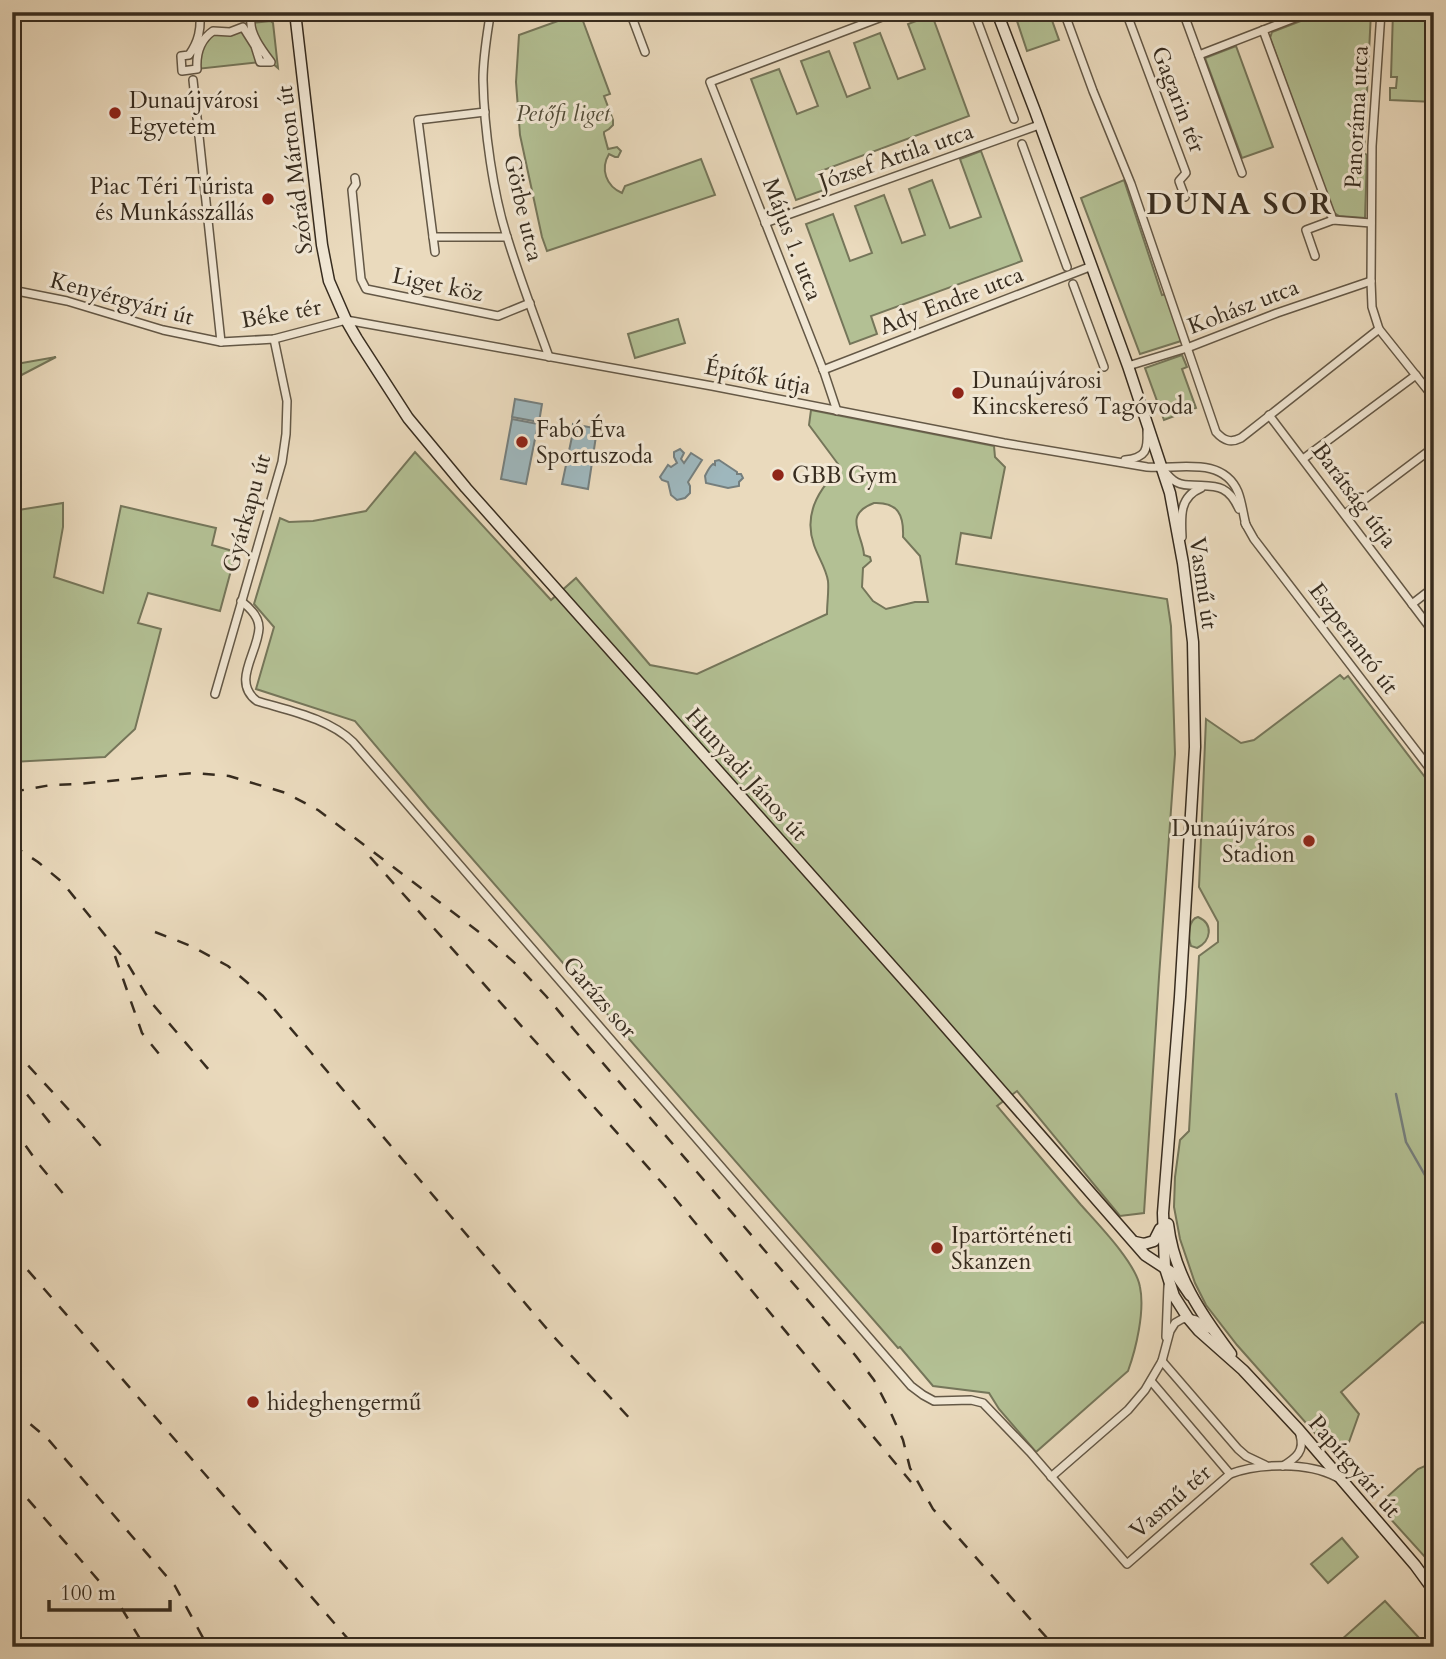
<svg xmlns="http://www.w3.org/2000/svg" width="1446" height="1659" viewBox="0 0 1446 1659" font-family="Cardo,serif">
	<rect width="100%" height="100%" fill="#eadabd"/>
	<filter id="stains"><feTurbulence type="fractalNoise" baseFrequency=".00286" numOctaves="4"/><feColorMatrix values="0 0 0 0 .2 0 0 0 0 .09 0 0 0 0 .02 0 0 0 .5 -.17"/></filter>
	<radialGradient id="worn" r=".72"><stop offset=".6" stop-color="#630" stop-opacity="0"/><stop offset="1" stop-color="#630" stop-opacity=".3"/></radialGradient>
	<g fill="#b3c094" stroke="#75765a" stroke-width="2" fill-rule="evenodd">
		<path d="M1014,12H1049L1059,40L1027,51Z"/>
		<path d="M1324,12H1371L1364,153L1367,155L1365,218L1339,216L1333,212L1270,38L1272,32Z"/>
		<path d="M1393,12H1434V102L1390,100V88H1396L1397,77H1391Z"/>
		<path d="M580,13L610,94L604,96L613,120V125L609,129L604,132V134L608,149L617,147L621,151L618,157H615L609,154C600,169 606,186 622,193L625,186L701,159L715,195L547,251L542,237L520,135L516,82L519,35Z"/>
		<path d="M932,15L969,116L818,172L824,190L796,200L751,79L779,69L797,114L818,106L801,61L829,51L847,97L870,88L854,43L880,33L898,79L925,69L908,24Z"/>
		<path d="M271,21L273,23L278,68L271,62L251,23Z"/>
		<path d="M243,27L260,62L197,69V61L207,35Z"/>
		<path d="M1236,46L1273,147L1242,158L1205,58Z"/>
		<path d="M981,151L1022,261L871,316L877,334L850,344L806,224L833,214L850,261L872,253L855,206L884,195L902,243L925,235L909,189L932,180L950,228L981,217L960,159Z"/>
		<path d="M1124,180L1162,295L1167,294L1181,341L1140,354L1081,198Z"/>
		<path d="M678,319L685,343L635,358L628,334Z"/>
		<path d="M1182,355L1187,367L1182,369L1196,408L1164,420L1145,368Z"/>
		<path d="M56,357L12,380V361L22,363Z"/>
		<path d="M811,410L994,446L995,457L1005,467L991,538L961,533L956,564L1167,599L1171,626L1175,754L1159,977L1144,1213L1120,1216L1017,1091L997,1106C1025,1139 1053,1172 1081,1205C1098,1224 1136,1263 1140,1287C1145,1311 1136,1349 1128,1371L1036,1452L999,1409L989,1393L933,1386L900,1347L898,1348L429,809L355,721L256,689L274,627L254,604L280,518L289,522L313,521L366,511L415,452L551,600L576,578L650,665L697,674L827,614C827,603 829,591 828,581C826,568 818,557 814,545C803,514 818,489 841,468L809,425ZM874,503C898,502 904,515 903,537L920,556L928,602H915L886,609L873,601L862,587L863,568L871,561L870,557L864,555C863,535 842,515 874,503Z"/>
		<path d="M63,503V527L54,577L103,593L121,506L216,528L212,545L236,552L220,611L148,593L138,623L161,629L135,729L105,757L12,762V511Z"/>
		<path d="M1340,675L1344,679L1348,676L1434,789V1327L1422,1322L1341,1392L1359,1414L1349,1442L1336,1457L1237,1345L1206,1305L1195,1283L1180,1239L1174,1207L1175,1177L1180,1140L1189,1131L1199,956L1218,942V922L1199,887L1206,719L1241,743L1254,740Z"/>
		<path d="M1198,917C1214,924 1211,941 1197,948L1191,946C1188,937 1188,919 1198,917Z"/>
		<path d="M1434,1462V1567L1378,1505L1418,1469Z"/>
		<path d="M1342,1538L1358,1557L1328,1583L1311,1564Z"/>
		<path d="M1385,1601L1420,1639L1411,1647H1347L1341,1640Z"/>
	</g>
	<g fill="#9eb7bd" stroke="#757f7e" stroke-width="2">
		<path d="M515,399L542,404L539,422L512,417Z"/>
		<path d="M512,419L538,424L526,484L501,479Z"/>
		<path d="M573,424L599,429L598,436H596L588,489L562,484L573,432L572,431Z"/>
		<path d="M680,449L684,453L681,459L684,463L691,453L702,460L688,482L690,486V493L685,498L677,500L671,495L668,482L662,480L660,477L668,465L671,467L677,463L674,457V452Z"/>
		<path d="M719,460L737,472V474H741L743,478L739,482V486L728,488L706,483L705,476C707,472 709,467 713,464L715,465V461Z"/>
	</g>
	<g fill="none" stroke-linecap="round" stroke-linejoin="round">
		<path stroke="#757f7e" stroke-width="2.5" d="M1396,1094L1406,1142L1434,1191"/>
		<g stroke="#645846" stroke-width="10">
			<g id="street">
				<path d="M200,12C201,29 199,41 189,55L181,56L182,71L197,69C196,53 200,40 213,31L230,32L243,27L255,46L260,62H271C262,50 249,33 251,19L249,18L248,12"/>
				<path d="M630,12L645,52"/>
				<path d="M974,12L1014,119"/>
				<path d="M1064,12L1093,91L1131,184L1216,432C1224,441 1231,443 1241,438L1379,329"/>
				<path d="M1126,12L1186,173L1179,181L1185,197"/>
				<path d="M1183,12L1242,173"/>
				<path d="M1381,12L1372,146L1371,281L1372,307L1379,329L1434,398"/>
				<path d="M489,22C486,41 483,61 483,80C484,128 493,195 508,240C520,279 535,318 549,357"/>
				<path d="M1263,30L1333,220"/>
				<path d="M1199,55L1310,12"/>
				<path d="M193,80L221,342"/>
				<path d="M1022,144L1067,267"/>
				<path d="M355,178L356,184L352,190L361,279L366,289L498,316L530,303"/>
				<path d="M765,223L1039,125"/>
				<path d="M433,237H507"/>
				<path d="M435,252L418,120L485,112"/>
				<path d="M1315,256L1306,230L1333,220L1371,223"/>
				<path d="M1073,284L1104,367"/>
				<path d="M12,290L67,301L163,330L221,342L274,339L346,320L712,386L1004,443L1147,467C1177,470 1222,455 1238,492C1242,502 1243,514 1246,525"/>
				<path d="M1128,366L1187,348L1277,313L1371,281"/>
				<path d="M823,370L1092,266"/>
				<path d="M837,411L824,372L710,82L895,12"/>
				<path d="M1269,415L1434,633"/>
				<path d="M1303,459L1416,375"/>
				<path d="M1125,460C1146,458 1148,450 1147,431"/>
				<path d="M1165,472C1168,475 1170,478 1173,480C1177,483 1184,485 1189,485C1214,487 1227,482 1239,509"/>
				<path d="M1345,514L1434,447"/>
				<path d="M1245,523L1254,539L1434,774"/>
				<path d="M1182,537C1181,517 1179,497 1201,488"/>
				<path d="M241,601C249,607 259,616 259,628C258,653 231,682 257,701C290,711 328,718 353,742L911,1386L923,1395L934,1401L971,1400L983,1403L1030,1452L1127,1564L1230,1474C1258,1463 1309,1462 1336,1477"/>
				<path d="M1412,604L1434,587"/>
				<path d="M215,694L282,462L286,434L287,401L274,339"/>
				<path d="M1166,1337L1168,1286"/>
				<path d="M1162,1361L1238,1449L1246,1456L1265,1465"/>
				<path d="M1151,1381L1230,1474"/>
				<path d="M1283,1466C1296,1458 1305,1451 1300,1435"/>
				<path d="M1051,1477L1128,1410L1145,1390L1162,1361L1170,1331L1175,1323L1182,1319L1188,1318L1196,1320L1209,1329"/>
			</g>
		</g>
		<g stroke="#372c1f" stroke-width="13">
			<g id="secondary">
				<path d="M295,12L322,245L329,281L346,320L357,339L408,418L466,488L922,1000L1145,1255L1177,1276L1190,1295"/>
				<path d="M997,12L1035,111L1128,366L1170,493L1183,563L1193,642L1195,747L1180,997L1163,1213L1165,1268L1174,1296L1188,1318L1199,1331L1243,1370L1299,1430L1415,1565L1434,1591"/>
				<path d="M1168,1224C1174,1275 1201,1314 1231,1354"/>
				<path d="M1135,1242L1144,1244L1154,1241L1160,1229"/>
			</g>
		</g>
		<use href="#street" stroke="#f1e7d4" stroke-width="7"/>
		<use href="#secondary" stroke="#f1e7d4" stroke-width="10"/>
		<g stroke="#372c1f" stroke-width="2.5" stroke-dasharray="12 12" stroke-linecap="butt">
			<path d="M12,780L15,781"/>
			<path d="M12,792L51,785L78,784L193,773L229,776L286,793L318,810L488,939L517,965L546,996L576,1032L855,1355L874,1380L890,1411L903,1440L910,1468L933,1509L1055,1647"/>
			<path d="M12,845L38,862L62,882L126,961L150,1001L209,1070"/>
			<path d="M370,857L663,1184L911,1482"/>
			<path d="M155,932L191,946L228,966L263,996L553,1336L634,1423"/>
			<path d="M115,956L142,1033L164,1060"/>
			<path d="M12,1048L81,1123L106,1152"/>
			<path d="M12,1076L55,1129"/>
			<path d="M12,1126L37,1162L66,1197"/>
			<path d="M12,1252L355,1647"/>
			<path d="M12,1409L47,1438L175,1586L208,1647"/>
			<path d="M12,1481L119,1604L142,1642"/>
		</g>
	</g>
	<g fill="#8f2418" stroke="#f1e7d4" stroke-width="2.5">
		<circle cx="115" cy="113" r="7"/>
		<circle cx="268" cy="199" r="7"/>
		<circle cx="958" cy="393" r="7"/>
		<circle cx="522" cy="442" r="7"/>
		<circle cx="778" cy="475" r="7"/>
		<circle cx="1309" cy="841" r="7"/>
		<circle cx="937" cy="1248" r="7"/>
		<circle cx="253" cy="1402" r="7"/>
	</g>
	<g text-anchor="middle" stroke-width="6" stroke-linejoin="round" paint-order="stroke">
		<g font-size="23" fill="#372c1f" stroke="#f1e7d4">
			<text transform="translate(1179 99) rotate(69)" y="8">Gagarin tér</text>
			<text transform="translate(1356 117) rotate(-87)" y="8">Panoráma utca</text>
			<text transform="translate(896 156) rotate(-19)" y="8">József Attila utca</text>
			<text transform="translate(294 170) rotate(-97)" y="8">Szórád Márton út</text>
			<text transform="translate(524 208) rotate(77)" y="8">Görbe utca</text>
			<text transform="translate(793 239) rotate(69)" y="8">Május 1. utca</text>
			<text transform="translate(438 284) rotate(12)" y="8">Liget köz</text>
			<text transform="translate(122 298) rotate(15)" y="8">Kenyérgyári út</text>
			<text transform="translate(951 300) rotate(-21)" y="8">Ady Endre utca</text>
			<text transform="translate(1243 306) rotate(-21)" y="8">Kohász utca</text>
			<text transform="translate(281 313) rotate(-10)" y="8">Béke tér</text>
			<text transform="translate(758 376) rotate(11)" y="8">Építők útja</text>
			<text transform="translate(1355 495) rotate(53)" y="8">Barátság útja</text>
			<text transform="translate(246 513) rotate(-74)" y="8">Gyárkapu út</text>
			<text transform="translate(1204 583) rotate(82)" y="8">Vasmű út</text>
			<text transform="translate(1354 638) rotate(53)" y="8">Eszperantó út</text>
			<text transform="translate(747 774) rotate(48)" y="8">Hunyadi János út</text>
			<text transform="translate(600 997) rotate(49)" y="8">Garázs sor</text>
			<text transform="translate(1355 1466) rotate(49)" y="8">Papírgyári út</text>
			<text transform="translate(1170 1501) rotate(-41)" y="8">Vasmű tér</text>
		</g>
		<g font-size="23" fill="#372c1f" stroke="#f1e7d4" text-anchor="start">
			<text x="129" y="108">Dunaújvárosi<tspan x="129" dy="26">Egyetem</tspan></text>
			<text x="254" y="194" text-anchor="end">Piac Téri Túrista<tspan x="254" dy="26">és Munkásszállás</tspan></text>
			<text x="972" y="388">Dunaújvárosi<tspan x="972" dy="26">Kincskereső Tagóvoda</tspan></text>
			<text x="536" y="437">Fabó Éva<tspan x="536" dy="26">Sportuszoda</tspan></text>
			<text x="792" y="483">GBB Gym</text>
			<text x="1295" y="836" text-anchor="end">Dunaújváros<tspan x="1295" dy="26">Stadion</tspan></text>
			<text x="951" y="1243">Ipartörténeti<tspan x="951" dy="26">Skanzen</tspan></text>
			<text x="267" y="1410">hideghengermű</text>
		</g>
		<g font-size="23" font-style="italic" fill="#504a36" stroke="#f1e7d4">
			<text x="563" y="121">Petőfi liget</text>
		</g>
		<g font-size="30" font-weight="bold" letter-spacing="2" fill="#372c1f" stroke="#f1e7d4">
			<text x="1240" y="214">DUNA SOR</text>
		</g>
	</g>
	<rect width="1446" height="1659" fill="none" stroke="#eadabd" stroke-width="42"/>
	<rect x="14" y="14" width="1418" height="1631" fill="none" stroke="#372c1f" stroke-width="3.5"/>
	<rect x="21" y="21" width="1404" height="1617" fill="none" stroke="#372c1f" stroke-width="2"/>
	<path d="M49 1600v10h121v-10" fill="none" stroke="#372c1f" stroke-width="3.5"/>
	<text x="60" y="1600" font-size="21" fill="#372c1f" stroke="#f1e7d4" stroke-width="5" paint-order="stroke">100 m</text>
	<rect width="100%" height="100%" filter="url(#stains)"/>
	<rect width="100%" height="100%" fill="url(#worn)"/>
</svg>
